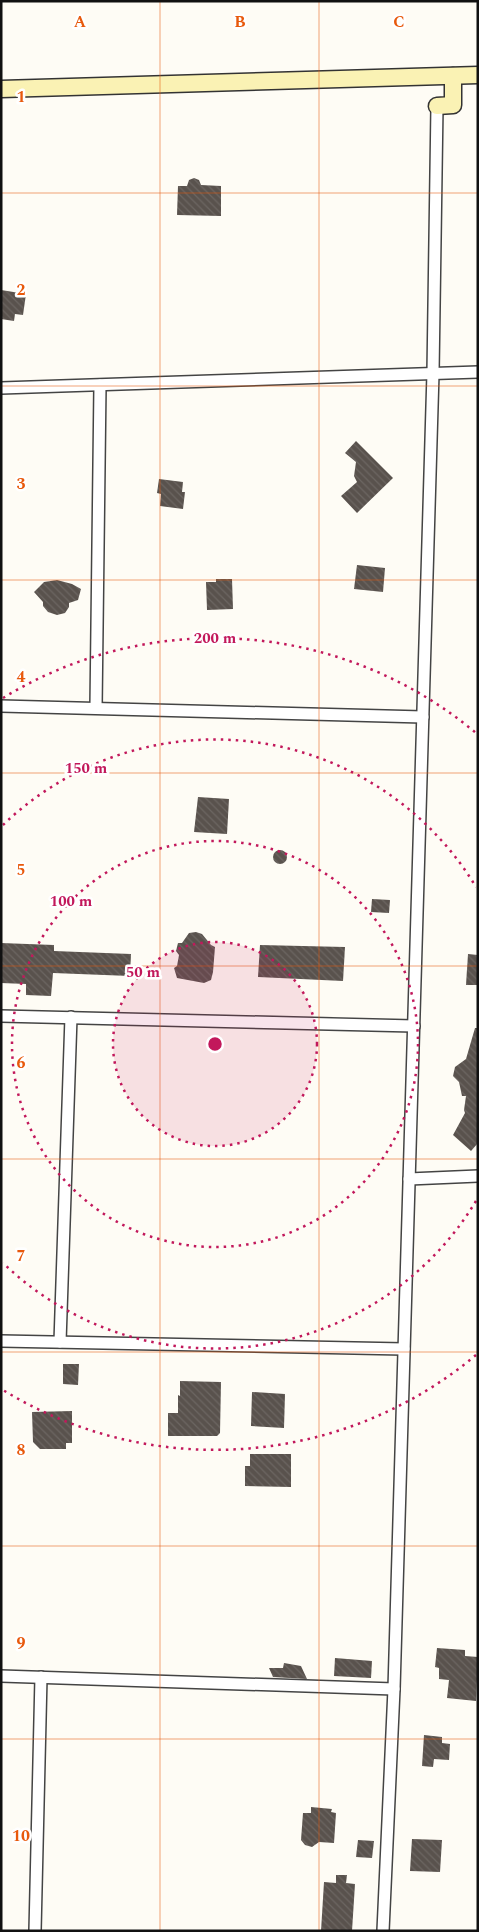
<svg xmlns="http://www.w3.org/2000/svg" width="479" height="1932" viewBox="0 0 479 1932" font-family="Spectral,serif">
	<defs>
		<pattern id="building-back-hatch" width="6" height="6" patternUnits="userSpaceOnUse" patternTransform="scale(1.25)"><rect width="6" height="6" fill="#59524d"/><path d="M-1 5l2 2M0 0l6 6M5-1l2 2" fill="none" stroke="#6c6662"/></pattern>
	</defs>
	<rect width="100%" height="100%" fill="#fefcf5"/>
	<g fill="url(#building-back-hatch)">
		<path d="M194,178L199,180L201,185L221,186V216L177,215L178,186H187L189,180Z"/>
		<path d="M1,290L26,294L23,315L15,314L14,321L1,319Z"/>
		<path d="M356,441L393,478L357,513L341,496L357,482L354,476L356,462L345,453Z"/>
		<path d="M159,479L183,482L182,492H185L183,509L160,506L161,494L157,493Z"/>
		<path d="M357,565L385,568L383,592L354,589Z"/>
		<path d="M216,579H232L233,609L207,610L206,582H216Z"/>
		<path d="M57,580L72,584L81,589L78,600L69,603V607L65,613L57,615L48,612L43,606V602L34,592L44,582Z"/>
		<path d="M198,797L229,799L227,834L194,832Z"/>
		<circle cx="280" cy="857" r="7"/>
		<path d="M372,899L390,900L389,913L371,912Z"/>
		<path d="M196,932L202,934L211,945L215,947L213,972L211,980L204,983L177,978L174,968L177,966L179,955L176,951L178,943H182L189,933Z"/>
		<path d="M1,943L54,945V951L131,954L130,976L53,973L51,996L26,995V984L1,983Z"/>
		<path d="M260,945L345,947L343,981L258,977Z"/>
		<path d="M468,954L478,955V985H466Z"/>
		<path d="M475,1028H478V1143L471,1151L453,1135L465,1113L464,1110L466,1096H462L459,1082L453,1076L455,1067L466,1059Z"/>
		<path d="M63,1364H79L78,1385L63,1384Z"/>
		<path d="M180,1381L221,1382L220,1433L217,1436H168V1413H178V1395L180,1396Z"/>
		<path d="M252,1392L285,1394L284,1428L251,1426Z"/>
		<path d="M72,1411V1443H66V1449H40L33,1442L32,1412Z"/>
		<path d="M250,1454H291V1487L245,1486V1466H250Z"/>
		<path d="M437,1648L465,1650V1656L478,1657L476,1701L447,1698L449,1680L439,1679V1668L435,1667Z"/>
		<path d="M335,1658L372,1661L371,1678L334,1676Z"/>
		<path d="M284,1663L301,1666L307,1679L273,1677L269,1668H283Z"/>
		<path d="M424,1735L442,1737V1743L450,1744L449,1760L434,1759L433,1767L422,1766Z"/>
		<path d="M311,1807L332,1809L331,1812L336,1813L334,1843L319,1842L312,1847L305,1845L301,1840L303,1813H311Z"/>
		<path d="M412,1839L442,1840L440,1872L410,1871Z"/>
		<path d="M358,1840L374,1841L372,1858L356,1857Z"/>
		<path d="M336,1875H347L346,1883L355,1884L352,1931H321L324,1882L336,1883Z"/>
	</g>
	<g fill="none" stroke-linecap="round" stroke-linejoin="round">
		<g stroke="#444" stroke-width="14">
			<g id="street">
				<path d="M1,388L478,372"/>
				<path d="M1,706L423,717"/>
				<path d="M96,708L100,385"/>
				<path d="M1,1016L414,1026"/>
				<path d="M409,1179L478,1176"/>
				<path d="M1,1341L404,1349"/>
				<path d="M60,1342L71,1017"/>
				<path d="M1,1676L394,1689"/>
				<path d="M35,1931L41,1677"/>
				<path d="M383,1931L394,1689L433,373L437,106"/>
			</g>
		</g>
		<g stroke="#333" stroke-width="19">
			<g id="secondary">
				<path d="M1,89L478,75"/>
				<path d="M437,106L453,105V76"/>
			</g>
		</g>
		<use href="#street" stroke="#fff" stroke-width="11"/>
		<use href="#secondary" stroke="#faf2b4" stroke-width="16"/>
	</g>
	<path fill="none" stroke="#e8590c" stroke-width="1" stroke-opacity="0.55" d="M160,1V1931M319,1V1931M1,193H478M1,386H478M1,580H478M1,773H478M1,966H478M1,1159H478M1,1352H478M1,1546H478M1,1739H478"/>
	<circle cx="215" cy="1044" r="102" fill="#c2185b" fill-opacity=".12"/>
	<g fill="none" stroke="#c2185b" stroke-width="2.5" stroke-dasharray="2.5 5">
		<circle cx="215" cy="1044" r="102"/>
		<circle cx="215" cy="1044" r="203"/>
		<path d="M476 1201A305 305 0 0 1 3 1263M3 825A305 305 0 0 1 476 887"/>
		<path d="M476 1355A406 406 0 0 1 3 1390M3 698A406 406 0 0 1 476 733"/>
	</g>
	<g font-size="16" text-anchor="middle" font-weight="bold" fill="#e8590c" stroke="#fff" stroke-width="5" stroke-linejoin="round" paint-order="stroke">
		<text x="80" y="27">A</text>
		<text x="240" y="27">B</text>
		<text x="399" y="27">C</text>
		<text x="21" y="102">1</text>
		<text x="21" y="295">2</text>
		<text x="21" y="489">3</text>
		<text x="21" y="682">4</text>
		<text x="21" y="875">5</text>
		<text x="21" y="1068">6</text>
		<text x="21" y="1261">7</text>
		<text x="21" y="1455">8</text>
		<text x="21" y="1648">9</text>
		<text x="21" y="1841">10</text>
	</g>
	<circle cx="215" cy="1044" r="8" fill="#c2185b" stroke="#fff" stroke-width="2.5"/>
	<g font-size="15" text-anchor="middle" font-weight="bold" fill="#c2185b" stroke="#fff" stroke-width="5" stroke-linejoin="round" paint-order="stroke">
		<text x="215" y="643">200 m</text>
		<text x="86" y="773">150 m</text>
		<text x="71" y="906">100 m</text>
		<text x="143" y="977">50 m</text>
	</g>
	<rect width="479" height="1932" fill="none" stroke="#111111" stroke-width="5"/>
</svg>
